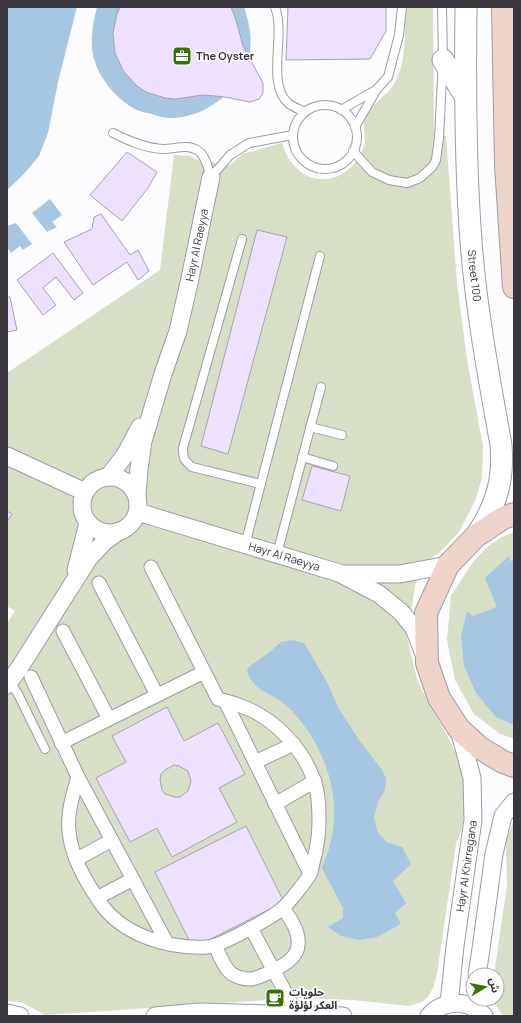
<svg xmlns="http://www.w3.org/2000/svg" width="521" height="1023" viewBox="0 0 521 1023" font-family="Manrope,'Noto Sans Arabic',sans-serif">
	<rect width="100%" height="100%" fill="#fcfbfd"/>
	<g fill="#d7dfc6">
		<path d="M405,7H433L434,134L446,136L457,283L467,360L483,446L482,478L475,501L459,532L443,549L429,560L415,585L407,637L417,679L430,707L442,726L454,749L466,782L463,826L456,844L437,974L433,988L428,997L422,1002L409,1006L353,1000L298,998L45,1015L21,1002L7,1001V623L15,611L7,606V373L160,270L174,155L190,156L197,160L230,165L242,154L282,143C286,157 295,171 310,177C334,185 356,170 364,146C367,137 361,126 366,116C371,104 384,98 392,87C408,64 404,34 405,7Z"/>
		<path d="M514,532V739L500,734L474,714L455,680L447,640L451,596L473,562L486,548L500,538Z"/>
		<path d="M514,820V1016H503L494,1002V999H497V975H494L507,885L506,840Z"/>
	</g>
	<g fill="#a7c6e2">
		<path d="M7,7H77L58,82L48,133L39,156L23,175L7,190Z"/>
		<path d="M97,7H244C249,22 252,36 250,52C243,89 207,118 170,118C164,118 158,116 152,114C147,113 142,112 137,110C117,100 98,78 93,55C90,38 93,23 97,7Z"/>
		<path d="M50,199L62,215L52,222L57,227L47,232L32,213Z"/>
		<path d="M16,223L32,244L23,250L20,246L11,253L7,247V226Z"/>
		<path d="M509,556L510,561L514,560V725L496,717L476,693L464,666L461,637L467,611L473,616L497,607L485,578Z"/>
		<path d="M293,640L304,643L327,682L339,709L359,740L382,770L386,778L385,790L378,802L374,818L378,833L387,842L402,847L411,864L393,881L406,903L395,913L401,924L377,937L359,940L341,936L328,927L343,918V908L322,868C326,858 330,847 332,836C341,789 321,738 286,705C271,692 253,692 247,670L250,666L267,654L281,642Z"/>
	</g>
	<g fill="#ede1ff" stroke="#a7a2af" fill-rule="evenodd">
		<path d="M120,7H231L236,20L243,46L263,83V93L259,99L250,102L225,97L215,96L203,95L175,99L165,98L146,92L137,86L124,72L115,53L113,33L117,14Z"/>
		<path d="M288,7H386V31L370,59L286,60Z"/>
		<path d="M127,152L157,172L148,188L122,221L90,195Z"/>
		<path d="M101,214L130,255L138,250L149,271L138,280L127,262L93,285L64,242L92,229L94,217Z"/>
		<path d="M257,230L287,237L228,454L201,446Z"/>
		<path d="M53,253L83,293L74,300L56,277L43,288L56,305L43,315L17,280Z"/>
		<path d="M7,297H10L17,330L7,332Z"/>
		<path d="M312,466L350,476L341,511L302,500Z"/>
		<path d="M7,511L12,514L7,522Z"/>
		<path d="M167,707L184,741L218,723L245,774L219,788L237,822L172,857L157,828L130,842L96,778L126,762L112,736ZM174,765L179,766L188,771L191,781L188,791L180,797H175L165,794L162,790L160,779L161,774L165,770Z"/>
		<path d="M246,826L284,902L193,948L155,872Z"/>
	</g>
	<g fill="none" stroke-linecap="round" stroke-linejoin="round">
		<g stroke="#9f9aa6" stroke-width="10">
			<g id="service">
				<path d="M275,7C286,35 266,83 288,103C293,107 299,109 304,112"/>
				<circle cx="325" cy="137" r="32"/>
				<path d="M341,110L374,91"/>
				<path d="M355,127L377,89L388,77L399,35L402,7"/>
				<path d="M113,133C129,141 145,148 163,149C175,149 187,144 197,150C206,155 208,169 211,177"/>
				<path d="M353,151L372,172L389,180L407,183L420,178L433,166L436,160L439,138L443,60L442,7"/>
				<path d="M211,177L230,155L249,143L293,135"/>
				<path d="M242,239L183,448C183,459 184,460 192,467L261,484"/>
				<path d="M310,427L342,435"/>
				<path d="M302,457L333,466"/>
				<path d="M245,545L320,256"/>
				<path d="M277,554L321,387"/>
				<path d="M10,682L18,694L45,749"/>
			</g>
		</g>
		<g stroke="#9f9aa6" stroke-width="15">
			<g id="pedestrian">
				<path d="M99,583L157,695"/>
				<path d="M63,631L109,719"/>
				<path d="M31,677L78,777L167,943"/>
				<path d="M225,701L310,874"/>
				<path d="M61,743L204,672"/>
				<path d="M255,762L294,744"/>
				<path d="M78,777C73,794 67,813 69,831C71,856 85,880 99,901C121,935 168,949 207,947C219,947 273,917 283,908C288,904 307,880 310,874C312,871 312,866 313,863C317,848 319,838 319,823C319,810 319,793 314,781C304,749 273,717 241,706C234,703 225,701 218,699L151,567"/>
				<path d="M275,804L315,781"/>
				<path d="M77,859L112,840"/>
				<path d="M97,898L133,879"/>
				<path d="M251,928L297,1014"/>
				<path d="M215,945C219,954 224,968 232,974C237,977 244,979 250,979C259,979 285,965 291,959C295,955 298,950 298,945C300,932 290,918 283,908"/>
			</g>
		</g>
		<g stroke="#9f9aa6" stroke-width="19">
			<g id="minor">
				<path d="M7,456L85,492"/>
				<circle cx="110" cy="505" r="28"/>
				<path d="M108,477L125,455L140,427"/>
				<path id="s1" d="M137,495L139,469L143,441L163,374L178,331L189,283L211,177"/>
				<path id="s2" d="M138,512L339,573L379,594L401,612L414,628L423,652"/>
				<path d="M76,570L88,523"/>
				<path d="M343,574H400L448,565"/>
				<path d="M7,685L18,670L89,558L104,542L115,534"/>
				<path d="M477,975L481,949L494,854L503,816L514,802"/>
				<path id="s3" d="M449,1004L455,946L473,820L472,778L459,729"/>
				<path d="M7,1013L20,1016"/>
				<path d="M155,1016L199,1012L343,1016"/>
				<path d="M429,1016C444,999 469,999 484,1016"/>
			</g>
		</g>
		<g stroke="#9f9aa6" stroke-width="23">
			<g id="tertiary">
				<path id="s4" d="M466,7C465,85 465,163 471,241C476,309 489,378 501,445C504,481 496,506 476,536"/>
				<path d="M443,60L465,96"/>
			</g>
		</g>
		<g stroke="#9f9aa6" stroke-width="24">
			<g id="secondary">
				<path d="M503,7L506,165L514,287"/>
				<path d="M514,514L503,518L476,536L448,565L426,613L427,663L439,698L459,729L480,748L503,762L514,766"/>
			</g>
		</g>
		<use href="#service" stroke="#fff" stroke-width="8"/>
		<use href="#pedestrian" stroke="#fff" stroke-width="13"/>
		<use href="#minor" stroke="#fff" stroke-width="17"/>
		<use href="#tertiary" stroke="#fff" stroke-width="21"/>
		<use href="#secondary" stroke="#eed3cb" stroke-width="22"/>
	</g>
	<defs>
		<g id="office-square" transform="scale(1)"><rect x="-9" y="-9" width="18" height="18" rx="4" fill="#377204" stroke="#fcfbfd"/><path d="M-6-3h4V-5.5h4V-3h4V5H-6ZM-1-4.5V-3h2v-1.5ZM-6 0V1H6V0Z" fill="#fff"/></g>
		<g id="cafe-square" transform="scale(1)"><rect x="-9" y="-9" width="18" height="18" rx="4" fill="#377204" stroke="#fcfbfd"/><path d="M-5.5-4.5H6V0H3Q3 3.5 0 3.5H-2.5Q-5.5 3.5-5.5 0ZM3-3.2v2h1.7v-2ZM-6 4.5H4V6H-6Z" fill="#fff"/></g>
	</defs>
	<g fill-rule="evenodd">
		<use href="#office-square" x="182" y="56"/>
		<use href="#cafe-square" x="275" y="998"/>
	</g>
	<g text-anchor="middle" stroke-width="3.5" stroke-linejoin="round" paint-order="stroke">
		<g font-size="11" font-weight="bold" fill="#3a383e" stroke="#fcfbfd" text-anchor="start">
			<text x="196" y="60">The Oyster</text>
			<text x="289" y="996">حلويات<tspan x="289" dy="13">العكر لؤلؤة</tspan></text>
		</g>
		<g font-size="11" fill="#3a383e" stroke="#fcfbfd">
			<text dy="4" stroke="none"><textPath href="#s1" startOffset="258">Hayr Al Raeyya</textPath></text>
			<text dy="4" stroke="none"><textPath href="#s4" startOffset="269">Street 100</textPath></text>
			<text dy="4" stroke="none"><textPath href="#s2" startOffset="153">Hayr Al Raeyya</textPath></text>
			<text dy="4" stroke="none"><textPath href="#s3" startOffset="139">Hayr Al Khirregana</textPath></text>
		</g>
	</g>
	<rect width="521" height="1023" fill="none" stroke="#3a383e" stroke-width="16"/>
	<g transform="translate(485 987) rotate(80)"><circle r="19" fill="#fcfbfd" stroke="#aeadb1"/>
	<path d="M0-3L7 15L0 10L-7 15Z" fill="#377204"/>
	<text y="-6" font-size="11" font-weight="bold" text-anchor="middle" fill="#3a383e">ش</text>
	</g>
</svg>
